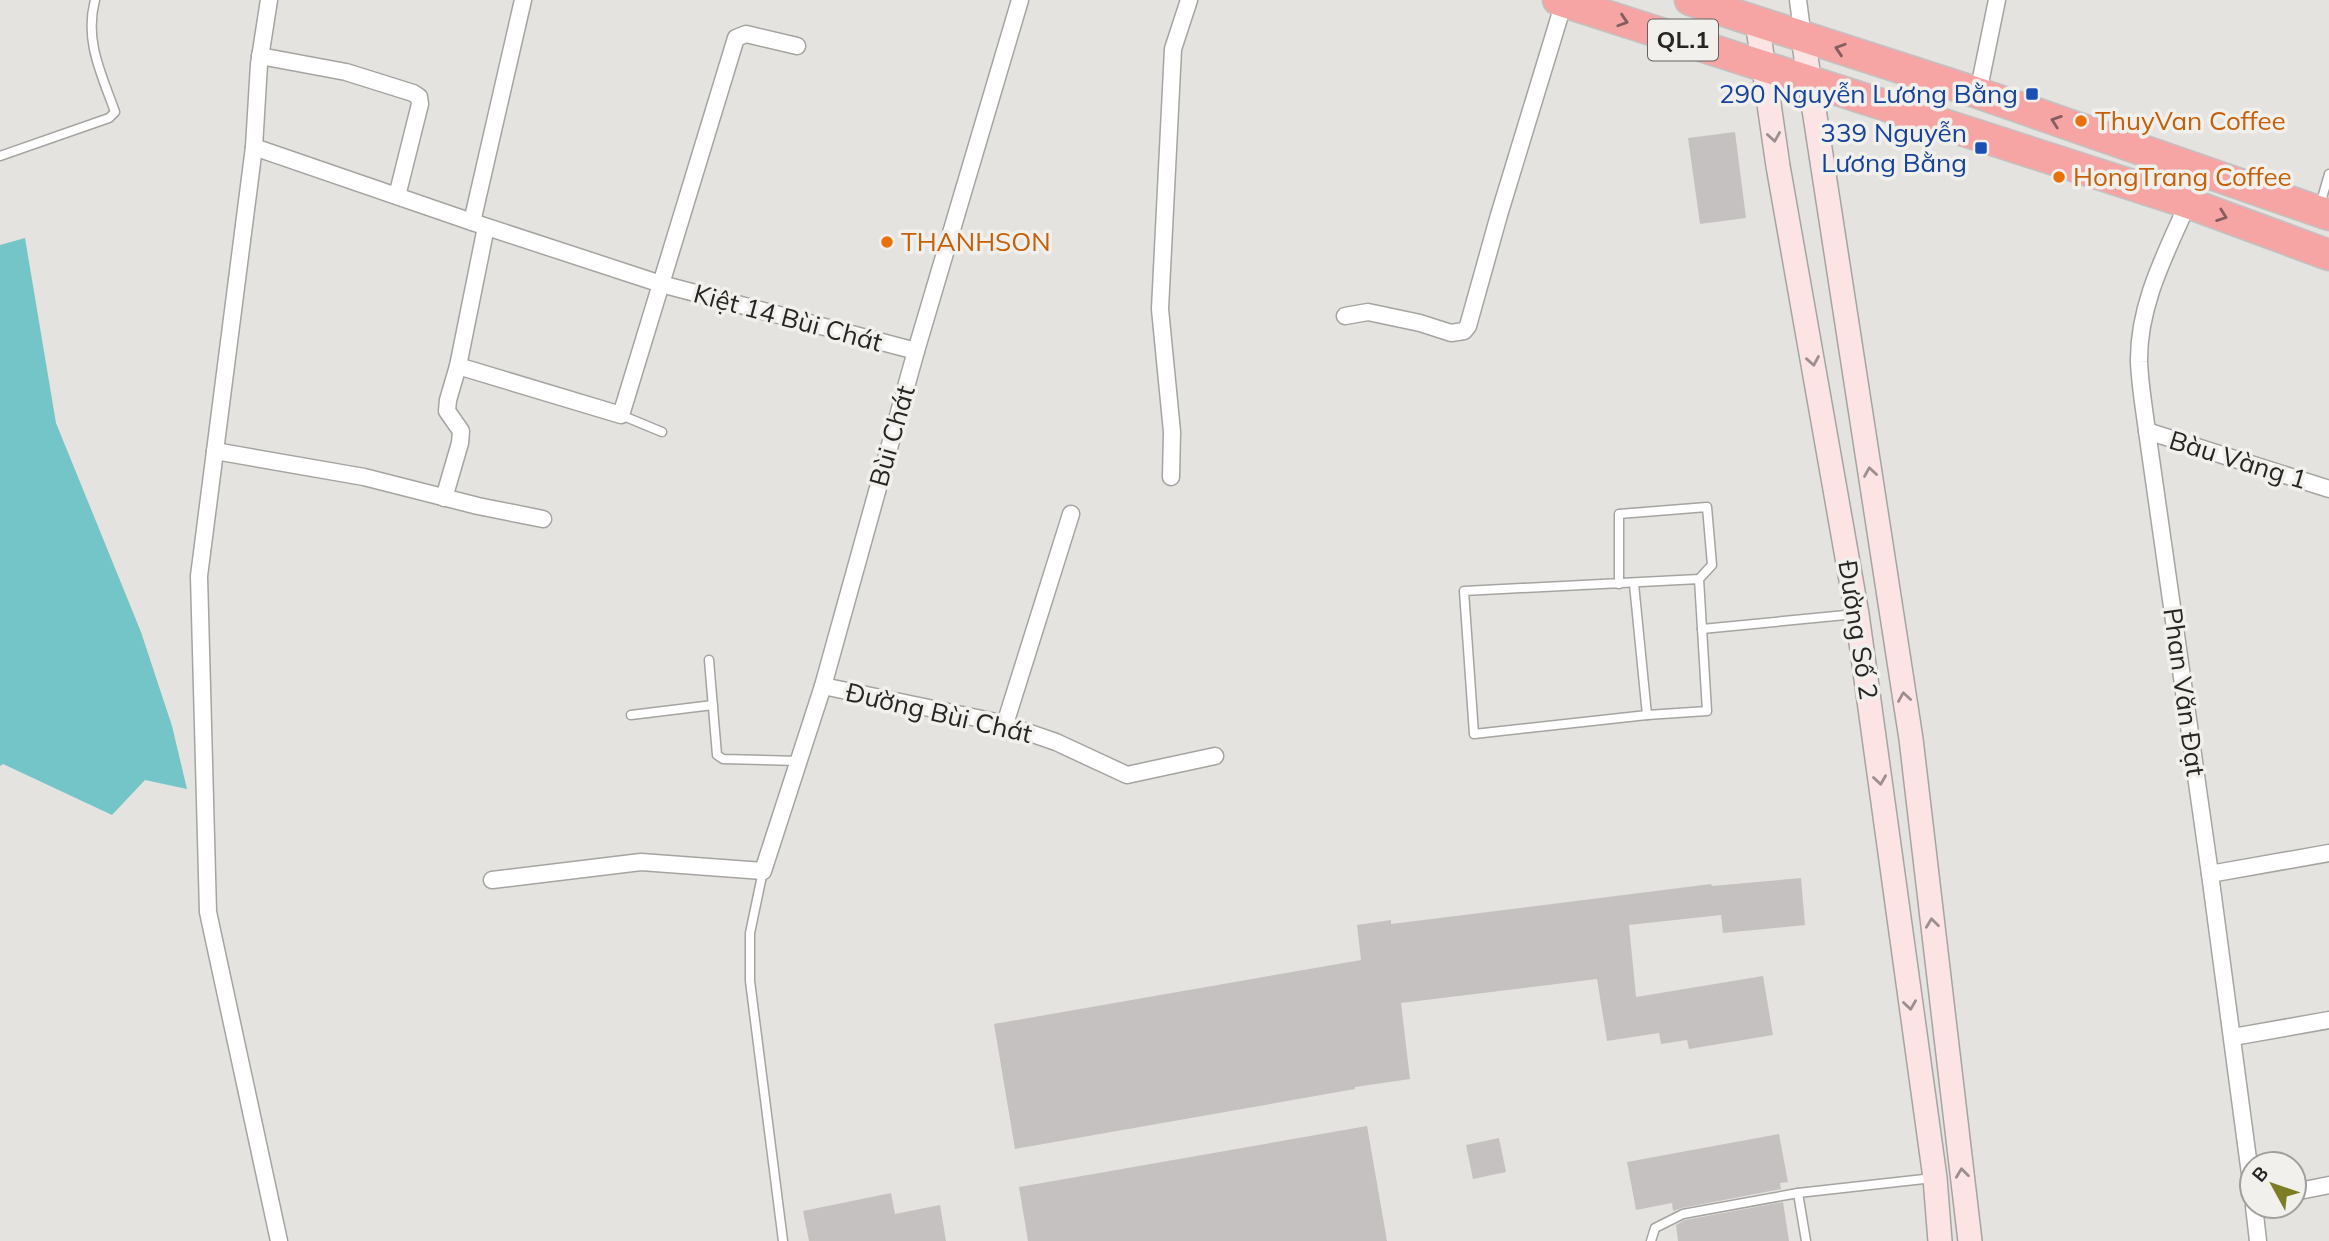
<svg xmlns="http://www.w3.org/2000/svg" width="2329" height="1241" viewBox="0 0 2329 1241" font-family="Mulish,sans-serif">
	<rect width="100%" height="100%" fill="#e5e3df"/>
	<path fill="#74c5c8" d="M25,238L56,423L141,632L172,726L187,789L145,780L112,815L3,764L0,766V245Z"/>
	<g fill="#c5c1c0">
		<path d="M1735,132L1746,218L1700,224L1688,138Z"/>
		<path d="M1801,878L1805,925L1723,933L1721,915L1629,925L1636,997L1763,976L1773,1035L1689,1049L1687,1040L1661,1044L1659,1033L1607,1041L1597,979L1401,1003L1410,1079L1355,1087V1089L1015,1149L994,1024L1361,960L1357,925L1391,920V924L1711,884L1712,886Z"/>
		<path d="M1367,1126L1387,1241H1028L1019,1187Z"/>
		<path d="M1779,1134L1788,1182L1780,1183L1781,1189L1682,1208L1673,1211L1672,1203L1636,1210L1627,1162Z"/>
		<path d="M1499,1138L1506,1172L1473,1179L1466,1145Z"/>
		<path d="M891,1193L895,1214L940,1205L946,1241H809L803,1211Z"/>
		<path d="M1783,1202L1789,1241H1678L1676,1225L1685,1220Z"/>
	</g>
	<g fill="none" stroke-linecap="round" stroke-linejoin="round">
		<g stroke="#a6a4a1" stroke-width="11">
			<g id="lane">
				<path d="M0,156L109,118L115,112C102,75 84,41 95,0"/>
				<path d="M2320,205L2329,174"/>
				<path d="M621,415L662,432"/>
				<path d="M1619,584V514L1707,507L1712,565L1699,579L1464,591L1474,734L1647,715L1707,711L1699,579"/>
				<path d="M1634,584L1647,715"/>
				<path d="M1702,629L1856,614"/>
				<path d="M709,660L717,755L723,759L799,761"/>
				<path d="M631,715L713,705"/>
				<path d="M763,871L750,933V981L783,1241"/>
				<path d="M1798,1193L1806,1241"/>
				<path d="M1651,1241L1655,1228L1683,1214L1798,1193L1933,1178"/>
			</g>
		</g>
		<g stroke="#a6a4a1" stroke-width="19">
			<g id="street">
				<path d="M269,0L259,64L254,147L199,576L208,912L279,1241"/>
				<path d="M1798,0L1803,38"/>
				<path d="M260,56L346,72L413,93L419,97L420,104L397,196"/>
				<path d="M1978,93L1997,0"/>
				<path d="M254,147L472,222L661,284L916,351"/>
				<path d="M2188,203C2166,253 2138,305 2139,362C2140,385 2144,408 2147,431L2210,874L2252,1189"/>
				<path d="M472,222L523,0"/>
				<path d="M486,227L458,366L621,415L736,38L746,34L797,46"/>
				<path d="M1345,316L1368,312L1420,323L1451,333L1464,331L1468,326L1499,215L1564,2"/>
				<path d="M2147,431L2329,489"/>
				<path d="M215,451L364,477L478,506L543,519"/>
				<path d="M1171,477L1172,432L1160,309L1173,49L1189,0"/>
				<path d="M444,498L460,443L461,431L447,411L448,400L458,366"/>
				<path d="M823,686L1001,723L1056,742L1127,775L1215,756"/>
				<path d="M1005,724L1071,514"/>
				<path d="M2210,874L2329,853"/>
				<path d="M492,880L641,862L763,871L823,686L916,351L1020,0"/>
				<path d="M2233,1037L2329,1020"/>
				<path d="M2294,1192L2329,1185"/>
				<path d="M2254,1206L2258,1241"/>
			</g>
		</g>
		<g stroke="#a6a4a1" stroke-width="26">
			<g id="secondary">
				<path d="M1757,21L1778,166L1857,614L1935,1178L1940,1241"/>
				<path d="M1803,38L1911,739L1970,1241"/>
			</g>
		</g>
		<g stroke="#c2c2c2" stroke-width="33">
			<g id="highway">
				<path d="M1558,0L2188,203L2329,255"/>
				<path d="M1690,0L1978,93L2329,215"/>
			</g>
		</g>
		<use href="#lane" stroke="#fff" stroke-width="8"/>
		<use href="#street" stroke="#fff" stroke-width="16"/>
		<use href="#secondary" stroke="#fce4e4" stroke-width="23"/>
		<use href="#highway" stroke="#f6a4a4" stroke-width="30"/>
	</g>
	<defs><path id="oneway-chevron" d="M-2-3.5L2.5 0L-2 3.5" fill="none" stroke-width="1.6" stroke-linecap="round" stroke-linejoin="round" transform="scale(1.75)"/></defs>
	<g stroke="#845e5e">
		<use href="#oneway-chevron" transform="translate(1623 21) rotate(18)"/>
		<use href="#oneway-chevron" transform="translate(1840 49) rotate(-162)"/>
		<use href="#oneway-chevron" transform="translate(2056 121) rotate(-161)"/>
		<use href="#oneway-chevron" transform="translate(2222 216) rotate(20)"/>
	</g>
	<g stroke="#9c8e8e">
		<use href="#oneway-chevron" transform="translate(1774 137) rotate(81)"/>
		<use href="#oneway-chevron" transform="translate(1813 361) rotate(80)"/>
		<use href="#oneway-chevron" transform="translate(1870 472) rotate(-99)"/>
		<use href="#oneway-chevron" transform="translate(1904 697) rotate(-99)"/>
		<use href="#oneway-chevron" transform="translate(1880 780) rotate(82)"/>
		<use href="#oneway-chevron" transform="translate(1932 923) rotate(-97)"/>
		<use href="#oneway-chevron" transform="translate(1910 1005) rotate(82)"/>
		<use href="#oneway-chevron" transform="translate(1962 1173) rotate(-97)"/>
	</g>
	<g fill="#1a4fb4" stroke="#f2f0ec" stroke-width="2.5">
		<rect x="2025" y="87" width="14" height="14" rx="3.5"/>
		<rect x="1974" y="141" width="14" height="14" rx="3.5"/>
	</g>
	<g fill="#e8710a" stroke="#f2f0ec" stroke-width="2.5">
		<circle cx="2081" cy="121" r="7"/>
		<circle cx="2059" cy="177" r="7"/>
		<circle cx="887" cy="242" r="7"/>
	</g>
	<g text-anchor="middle" stroke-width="7" stroke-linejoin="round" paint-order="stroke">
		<rect fill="#f2f0ec" stroke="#636260" stroke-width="2" x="1648" y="19.5" width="70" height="41" rx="5"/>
		<g font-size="24" font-weight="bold" fill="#262524">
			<text x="1683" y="48">QL.1</text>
		</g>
		<g font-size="26" fill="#164399" stroke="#f2f0ec" text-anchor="end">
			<text x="2018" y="103">290 Nguyễn Lương Bằng</text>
			<text x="1967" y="142">339 Nguyễn<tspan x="1967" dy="30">Lương Bằng</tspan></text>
		</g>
		<g font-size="26" fill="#c56008" stroke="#f2f0ec" text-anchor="start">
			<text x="2095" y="130">ThuyVan Coffee</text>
			<text x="2073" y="186">HongTrang Coffee</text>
			<text x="901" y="251">THANHSON</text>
		</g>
		<g font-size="26" fill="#262524" stroke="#f2f0ec">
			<text transform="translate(788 318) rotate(15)" y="9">Kiệt 14 Bùi Chát</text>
			<text transform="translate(892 436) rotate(-74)" y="9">Bùi Chát</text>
			<text transform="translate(2238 460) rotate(17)" y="9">Bàu Vàng 1</text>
			<text transform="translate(1858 630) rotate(81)" y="9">Đường Số 2</text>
			<text transform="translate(2184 692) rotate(82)" y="9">Phan Văn Đạt</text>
			<text transform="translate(939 713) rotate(13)" y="9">Đường Bùi Chát</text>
		</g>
	</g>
	<g transform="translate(2273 1185) rotate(310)"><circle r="33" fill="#f2f0ec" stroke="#a09f9c" stroke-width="2"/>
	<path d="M0-5L12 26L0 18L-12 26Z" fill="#7d7d25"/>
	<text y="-10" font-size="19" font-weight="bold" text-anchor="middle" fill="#262524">B</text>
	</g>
</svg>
